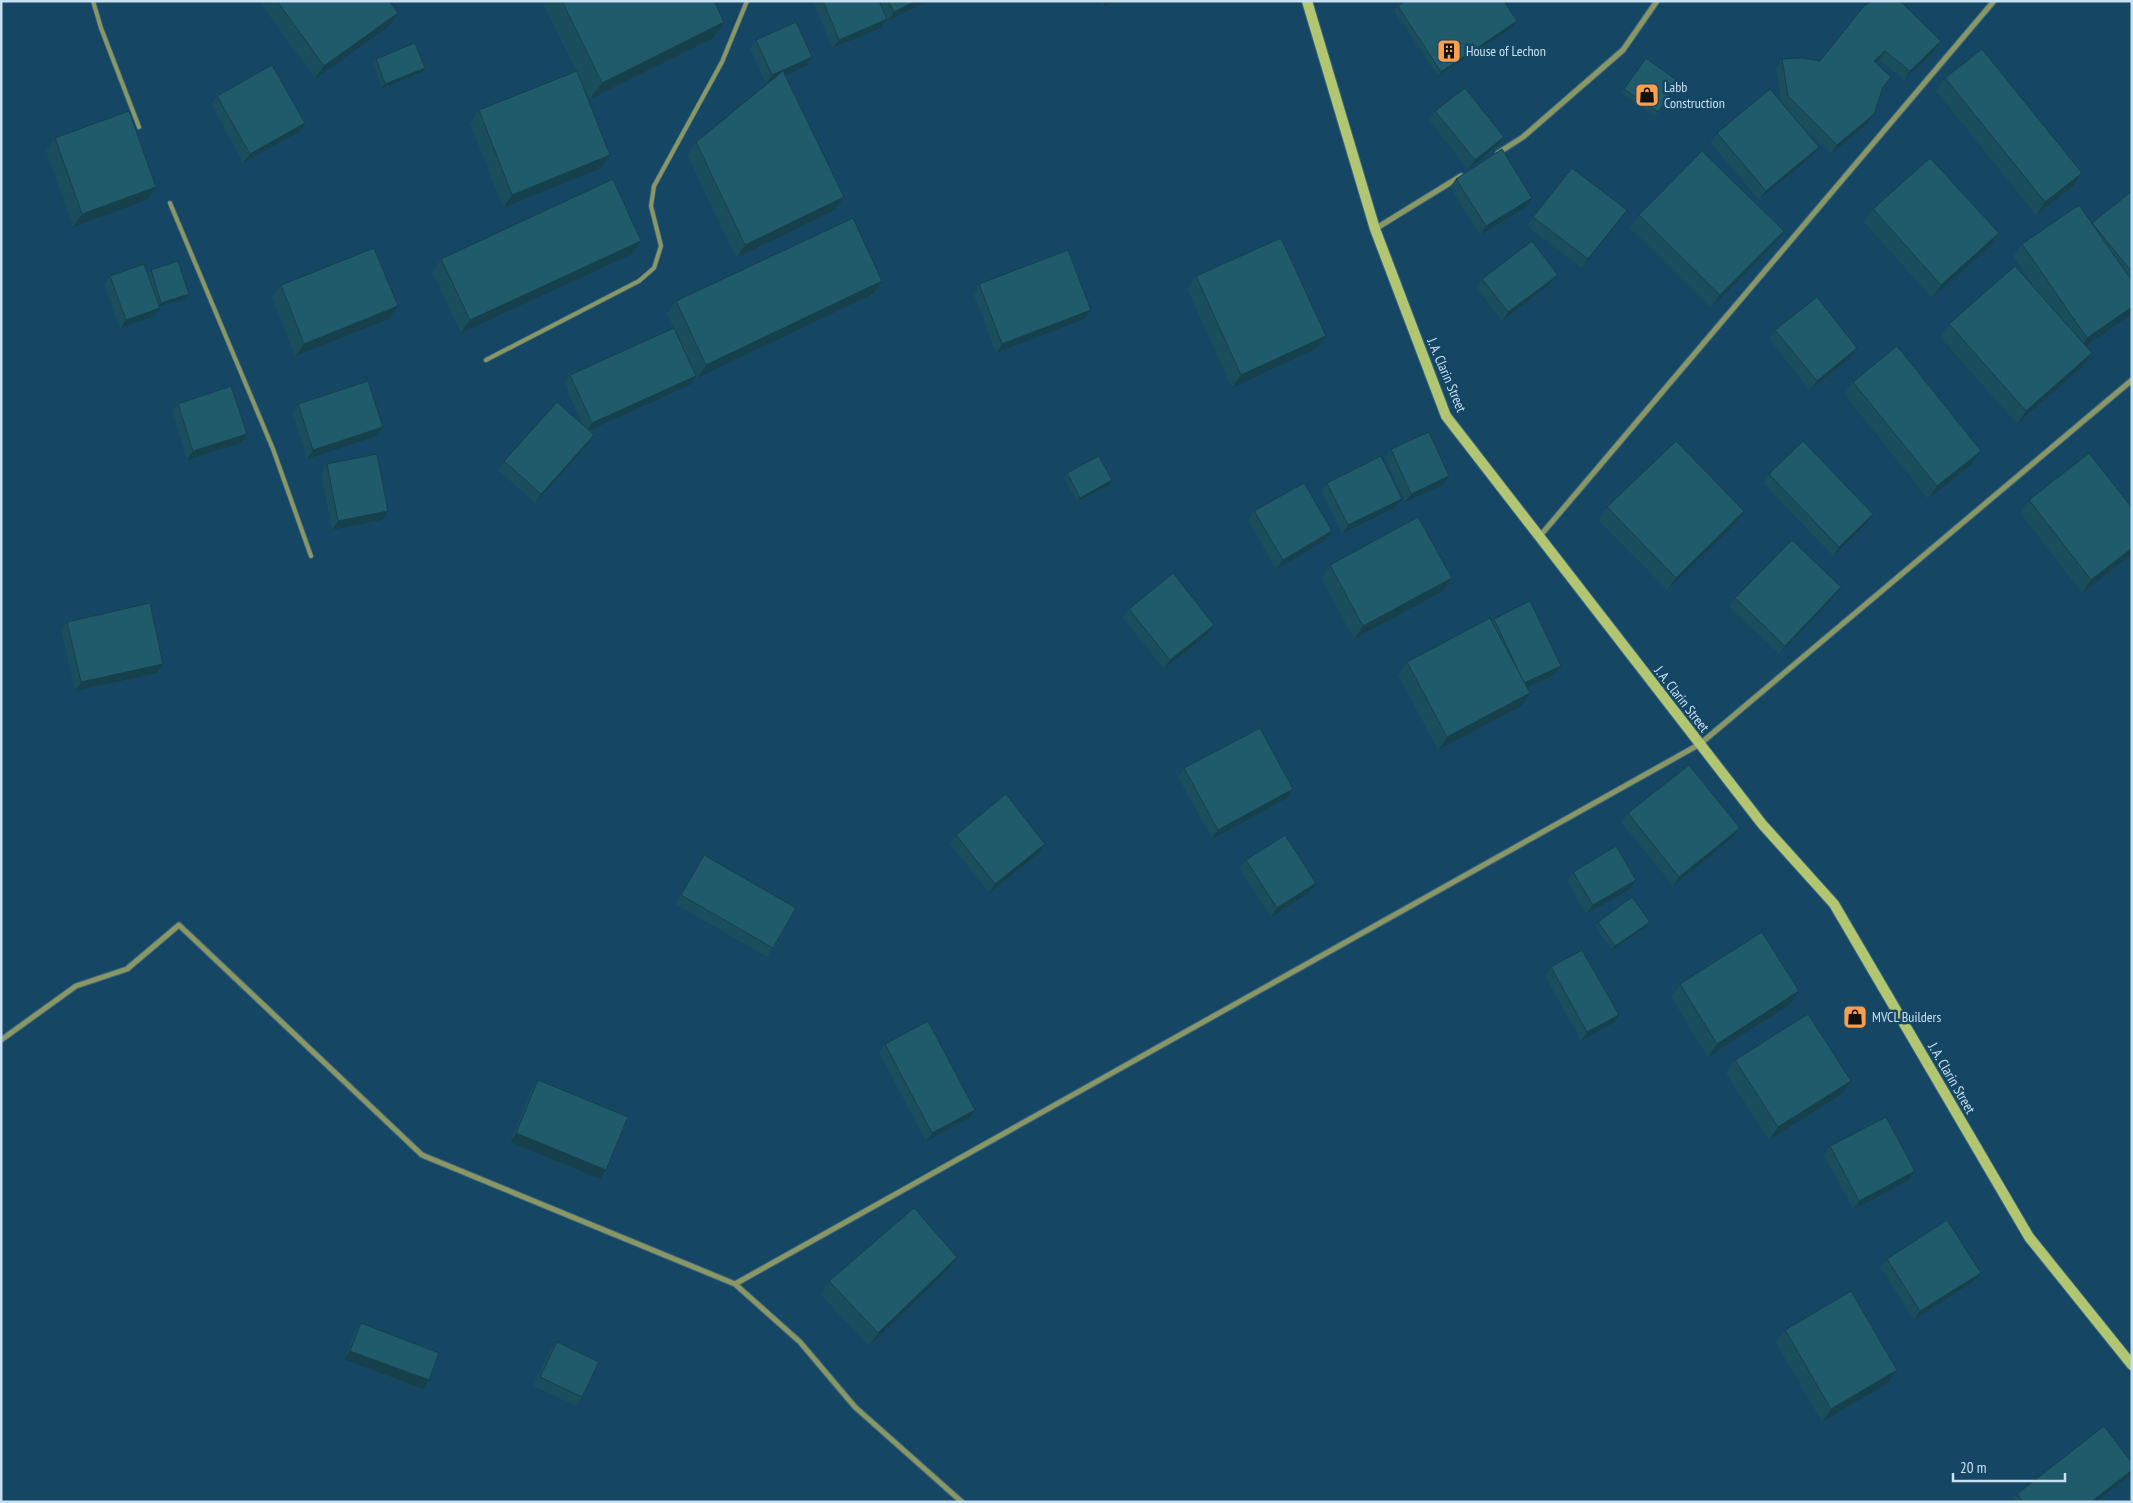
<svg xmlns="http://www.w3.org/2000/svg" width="2133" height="1503" viewBox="0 0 2133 1503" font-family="'PT Sans Narrow',sans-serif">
	<rect width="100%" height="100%" fill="#154664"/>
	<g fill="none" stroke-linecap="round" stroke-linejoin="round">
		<g stroke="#396580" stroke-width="5.5">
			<g id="lane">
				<path d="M93,1L101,28L139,127"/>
				<path d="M170,203L273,449L311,556"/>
				<path d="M486,360L639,281L654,268L661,246L651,206L654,186L722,62L747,1"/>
			</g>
		</g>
		<g stroke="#396580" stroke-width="7">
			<g id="street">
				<path d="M1498,153L1523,137L1623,50L1657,1"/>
				<path d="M1375,229L1461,176"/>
				<path d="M1540,536L1994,1"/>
				<path d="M1,1040L76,986L127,969L179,925L422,1155L735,1284L1700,744L2132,380"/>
				<path d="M735,1284L800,1342L855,1407L962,1502"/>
			</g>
		</g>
		<g stroke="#396580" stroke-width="12">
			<path id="secondary" d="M1307,1L1375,229L1446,416L1762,824L1834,904L2029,1237L2132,1365"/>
		</g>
		<use href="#lane" stroke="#8a9763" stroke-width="4"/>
		<use href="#street" stroke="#8a9763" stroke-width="5"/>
		<use href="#secondary" stroke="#b2c672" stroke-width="10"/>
	</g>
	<g fill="#1b4e5c">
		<path d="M259,1H389L398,13L389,26L315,79Z"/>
		<path d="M542,1H714L713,38L590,99L578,75L601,168L503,208L470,123L479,110L576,71Z"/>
		<path d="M813,1H927L888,21L887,19L881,28L832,48Z"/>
		<path d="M1101,1H1120L1103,6Z"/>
		<path d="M1398,6L1514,26L1438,76L1394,11Z"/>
		<path d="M756,40L812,57L806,66L785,75L844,197L835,210L736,258L687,155L696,142L770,82L766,84L750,49Z"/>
		<path d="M1941,41L1935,50L1904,80L1879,60L1876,63L1883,88L1874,114L1868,123L1831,154L1795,119L1812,156L1759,200L1710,142L1717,133L1781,102L1776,68L1782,59L1820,61Z"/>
		<path d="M1646,58L1679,82L1655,117L1621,93Z"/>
		<path d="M376,59L425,68L422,72L382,88L372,63Z"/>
		<path d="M1945,78L2073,186L2036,215L1936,91Z"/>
		<path d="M217,96L299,132L243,163L211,104Z"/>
		<path d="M1435,111L1504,137L1498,145L1468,169L1429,120Z"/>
		<path d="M55,138L156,187L147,200L73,227L46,151Z"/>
		<path d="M1456,179L1526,207L1480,235L1450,187Z"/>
		<path d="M2132,191V307L2085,346L2092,353L2083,366L2017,424L1940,337L1949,324L2036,290L2013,256L2022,244L2092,223Z"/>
		<path d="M1873,209L1999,233L1990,246L1932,298L1864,222Z"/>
		<path d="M1627,210L1582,268L1527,226L1533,217Z"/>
		<path d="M1639,215L1775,243L1711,308L1630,228Z"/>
		<path d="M641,241L632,254L461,333L432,272L441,259Z"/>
		<path d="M151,270L186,299L160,307V308L154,316L120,329L104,285L110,276L148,274Z"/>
		<path d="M1196,276L1317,348L1232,388L1187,289Z"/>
		<path d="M1482,279L1551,283L1502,321L1476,288Z"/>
		<path d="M882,281L873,294L697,378L693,370L690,385L589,431L588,444L535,503L498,470L504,461L583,425L564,384L570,375L674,328L667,314L676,301Z"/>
		<path d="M979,284L1091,310L1084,319L996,353L973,293Z"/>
		<path d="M281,285L398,306L389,319L295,356L272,297Z"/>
		<path d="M1775,330L1857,348L1851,357L1810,390L1769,339Z"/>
		<path d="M1853,382L1981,451L1972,464L1928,499L1844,394Z"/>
		<path d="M178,404L241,443L187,460L172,412Z"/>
		<path d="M298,404L377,436L307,459L292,413Z"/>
		<path d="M1391,449L1443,485L1405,502L1385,457Z"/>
		<path d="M327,464L388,511L382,520L332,530L321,473Z"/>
		<path d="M1067,473L1109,485L1077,502L1064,478Z"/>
		<path d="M1769,474L1873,514L1867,523L1833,556L1763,483Z"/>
		<path d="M1327,483L1396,507L1342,534L1321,491Z"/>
		<path d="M2029,500L2132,508V554L2082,593L2020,513Z"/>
		<path d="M1607,507L1735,524L1667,590L1598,520Z"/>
		<path d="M1254,511L1326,540L1276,569L1248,520Z"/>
		<path d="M1330,565L1443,591L1354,639L1321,578Z"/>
		<path d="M1835,596L1779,654L1729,607L1735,598Z"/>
		<path d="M1129,609L1214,625L1208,634L1164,669L1122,617Z"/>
		<path d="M1494,619L1554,675L1527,688L1521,706L1438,750L1398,675L1407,662L1492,621Z"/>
		<path d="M67,622L163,664L157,673L75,691L61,631Z"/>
		<path d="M1184,768L1293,789L1287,798L1212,839L1178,777Z"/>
		<path d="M1628,813L1733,837L1673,886L1621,822Z"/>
		<path d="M956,835L1039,853L989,893L950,844Z"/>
		<path d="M704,855L773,948L767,957L675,904L698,864Z"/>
		<path d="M1246,860L1310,892L1271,917L1240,869Z"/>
		<path d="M1573,872L1630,889L1586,914L1567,881Z"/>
		<path d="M1598,922L1647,926L1612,950L1595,926Z"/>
		<path d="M1551,967L1613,1023L1581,1041L1545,976Z"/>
		<path d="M1680,984L1790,1004L1708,1057L1671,997Z"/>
		<path d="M885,1044L969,1118L926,1141L879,1053Z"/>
		<path d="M1735,1060L1842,1094L1769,1140L1726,1073Z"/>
		<path d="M538,1080L600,1179L510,1142L532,1089Z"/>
		<path d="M1830,1146L1909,1180L1853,1210L1824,1155Z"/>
		<path d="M957,1257L948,1270L869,1346L820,1294L829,1281Z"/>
		<path d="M1887,1259L1981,1273L1974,1281L1914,1320L1880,1267Z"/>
		<path d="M361,1323L423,1389L344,1359L355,1332Z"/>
		<path d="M1785,1330L1897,1370L1888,1383L1822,1422L1776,1343Z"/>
		<path d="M557,1342L582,1397L576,1406L533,1386L550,1350Z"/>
		<path d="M2129,1476L2096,1502H2011L2017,1494Z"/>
	</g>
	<g fill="#16404b">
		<path d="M916,1H927L888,21L894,12Z"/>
		<path d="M1106,1H1120L1103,6Z"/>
		<path d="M398,13L389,26L315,79L324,66Z"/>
		<path d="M887,19L881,28L832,48L839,40Z"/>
		<path d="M1517,21L1514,26L1438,76L1441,72Z"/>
		<path d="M724,22L713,38L590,99L602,83Z"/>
		<path d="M1941,41L1935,50L1904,80L1910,71Z"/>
		<path d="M1885,51L1879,60L1868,70L1874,61Z"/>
		<path d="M812,57L806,66L766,84L772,75Z"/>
		<path d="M425,68L422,72L382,88L385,84Z"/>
		<path d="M1874,114L1868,123L1831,154L1837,145Z"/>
		<path d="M305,123L299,132L243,163L250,154Z"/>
		<path d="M1504,137L1498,145L1468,169L1475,160Z"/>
		<path d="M1819,147L1812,156L1759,200L1766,191Z"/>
		<path d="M610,155L601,168L503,208L512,195Z"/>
		<path d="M2082,173L2073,186L2036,215L2045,202Z"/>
		<path d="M156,187L147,200L73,227L82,214Z"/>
		<path d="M844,197L835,210L736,258L745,245Z"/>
		<path d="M1532,198L1526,207L1480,235L1486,226Z"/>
		<path d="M1627,210L1621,219L1582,268L1588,259Z"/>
		<path d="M1784,231L1775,243L1711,308L1720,295Z"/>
		<path d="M1999,233L1990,246L1932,298L1941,285Z"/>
		<path d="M641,241L632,254L461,333L470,320Z"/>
		<path d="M1558,275L1551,283L1502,321L1508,312Z"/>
		<path d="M882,281L873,294L697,378L706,365Z"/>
		<path d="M189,294L186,299L158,307L161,303Z"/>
		<path d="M398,306L389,319L295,356L304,344Z"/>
		<path d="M2132,307V314L2078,351L2087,338Z"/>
		<path d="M160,308L154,316L120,329L126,320Z"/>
		<path d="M1091,310L1084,319L996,353L1002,344Z"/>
		<path d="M1326,336L1317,348L1232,388L1241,375Z"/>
		<path d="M1857,348L1851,357L1810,390L1817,381Z"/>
		<path d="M2092,353L2083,366L2017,424L2026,411Z"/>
		<path d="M696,376L690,385L586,432L592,423Z"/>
		<path d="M383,427L377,436L307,459L313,450Z"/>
		<path d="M247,434L241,443L187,460L193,451Z"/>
		<path d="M594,435L588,444L535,503L541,494Z"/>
		<path d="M1981,451L1972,464L1928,499L1937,486Z"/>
		<path d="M1449,476L1443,485L1405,502L1411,494Z"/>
		<path d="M1112,480L1109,485L1077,502L1080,498Z"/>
		<path d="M1402,499L1396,507L1342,534L1348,525Z"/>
		<path d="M388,511L382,520L332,530L338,521Z"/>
		<path d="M1744,511L1735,524L1667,590L1676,578Z"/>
		<path d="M1873,514L1867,523L1833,556L1839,547Z"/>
		<path d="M1332,531L1326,540L1276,569L1283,560Z"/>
		<path d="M2132,548V554L2082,593L2091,580Z"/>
		<path d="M1452,578L1443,591L1354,639L1363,626Z"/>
		<path d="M1841,587L1835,596L1779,654L1785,646Z"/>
		<path d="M1214,625L1208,634L1164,669L1170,660Z"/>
		<path d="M163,664L157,673L75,691L81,682Z"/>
		<path d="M1561,666L1554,675L1518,692L1524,683Z"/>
		<path d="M1530,693L1521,706L1438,750L1447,737Z"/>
		<path d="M1293,789L1287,798L1212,839L1218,830Z"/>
		<path d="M1740,828L1733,837L1673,886L1679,877Z"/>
		<path d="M1045,844L1039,853L989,893L995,884Z"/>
		<path d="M1636,880L1630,889L1586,914L1593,905Z"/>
		<path d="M1316,883L1310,892L1271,917L1277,908Z"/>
		<path d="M1650,922L1647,926L1612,950L1615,946Z"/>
		<path d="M1799,991L1790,1004L1708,1057L1717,1044Z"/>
		<path d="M1619,1015L1613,1023L1581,1041L1587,1032Z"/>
		<path d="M1851,1081L1842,1094L1769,1140L1778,1127Z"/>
		<path d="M975,1110L969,1118L926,1141L932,1133Z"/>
		<path d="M516,1133L606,1170L600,1179L510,1142Z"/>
		<path d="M1915,1171L1909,1180L1853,1210L1859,1201Z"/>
		<path d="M957,1257L948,1270L869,1346L878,1333Z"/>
		<path d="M1981,1273L1974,1281L1914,1320L1920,1311Z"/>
		<path d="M350,1351L429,1380L423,1389L344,1359Z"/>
		<path d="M1897,1370L1888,1383L1822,1422L1831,1409Z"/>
		<path d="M2132,1470V1472L2129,1476L2096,1502H2091Z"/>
	</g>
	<g fill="#1f5b6b" stroke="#16404b">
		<path d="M277,1H389L398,13L324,66Z"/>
		<path d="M562,1H714L724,22L602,83Z"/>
		<path d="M823,1H879L887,19L839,40Z"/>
		<path d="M888,1H916L894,12Z"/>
		<path d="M1405,1H1504L1517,21L1441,72L1398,6Z"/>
		<path d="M1872,1H1900L1941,41L1910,71L1885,51L1874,61L1891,77L1883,87L1874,114L1837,145L1788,96L1782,59L1802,58L1820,61L1864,6Z"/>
		<path d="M796,22L812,57L772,75L756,40Z"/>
		<path d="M415,43L425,68L385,84L376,59Z"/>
		<path d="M1982,49L2082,173L2045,202L1945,78Z"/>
		<path d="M1646,58L1679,82L1658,112L1624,89Z"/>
		<path d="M272,65L305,123L250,154L217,96Z"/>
		<path d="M577,71L610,155L512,195L479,110Z"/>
		<path d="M783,71L844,197L745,245L696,142Z"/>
		<path d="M1465,88L1504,137L1475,160L1435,111Z"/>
		<path d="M1770,89L1819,147L1766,191L1717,133Z"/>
		<path d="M129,111L156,187L82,214L55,138Z"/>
		<path d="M1502,149L1532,198L1486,226L1456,179Z"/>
		<path d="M1702,151L1784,231L1720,295L1639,215Z"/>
		<path d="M1930,158L1999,233L1941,285L1873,209Z"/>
		<path d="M1572,168L1627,210L1588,259L1533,217Z"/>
		<path d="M613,179L641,241L470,320L441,259Z"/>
		<path d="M2132,191V272L2092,223Z"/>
		<path d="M2079,205L2132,281V307L2087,338L2022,244Z"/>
		<path d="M853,218L882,281L706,365L676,301Z"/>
		<path d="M1281,238L1326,336L1241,375L1196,276Z"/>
		<path d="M1532,241L1558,275L1508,312L1482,279Z"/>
		<path d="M374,248L398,306L304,344L281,285Z"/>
		<path d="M1068,250L1091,310L1002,344L979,284Z"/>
		<path d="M178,261L189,294L161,303L151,270Z"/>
		<path d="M144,264L160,308L126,320L110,276Z"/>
		<path d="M2015,266L2092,353L2026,411L1949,324Z"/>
		<path d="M1817,297L1857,348L1817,381L1775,330Z"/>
		<path d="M674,328L696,376L592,423L570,375Z"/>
		<path d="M1897,346L1981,451L1937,486L1853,382Z"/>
		<path d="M368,381L383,427L313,450L298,404Z"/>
		<path d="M231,386L247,434L193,451L178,404Z"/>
		<path d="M557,402L594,435L541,494L504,461Z"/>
		<path d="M1429,432L1449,476L1411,494L1391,449Z"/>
		<path d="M1676,441L1744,511L1676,578L1607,507Z"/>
		<path d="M1803,441L1873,514L1839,547L1769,474Z"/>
		<path d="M2089,453L2132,508V548L2091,580L2029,500Z"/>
		<path d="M377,454L388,511L338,521L327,464Z"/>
		<path d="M1099,456L1112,480L1080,498L1067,473Z"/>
		<path d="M1381,456L1402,499L1348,525L1327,483Z"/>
		<path d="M1304,483L1332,531L1283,560L1254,511Z"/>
		<path d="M1418,517L1452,578L1363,626L1330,565Z"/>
		<path d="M1792,540L1841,587L1785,646L1735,598Z"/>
		<path d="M1173,573L1214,625L1170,660L1129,609Z"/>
		<path d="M1530,601L1561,666L1524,683L1494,619Z"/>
		<path d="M150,603L163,664L81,682L67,622Z"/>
		<path d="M1490,618L1530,693L1447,737L1407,662Z"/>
		<path d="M1260,728L1293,789L1218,830L1184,768Z"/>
		<path d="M1689,765L1740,828L1679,877L1628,813Z"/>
		<path d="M1006,794L1045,844L995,884L956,835Z"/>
		<path d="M1285,835L1316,883L1277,908L1246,860Z"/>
		<path d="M1616,846L1636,880L1593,905L1573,872Z"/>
		<path d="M704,855L796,908L773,948L681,895Z"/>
		<path d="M1632,897L1650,922L1615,946L1598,922Z"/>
		<path d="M1762,932L1799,991L1717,1044L1680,984Z"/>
		<path d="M1582,950L1619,1015L1587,1032L1551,967Z"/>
		<path d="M1808,1014L1851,1081L1778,1127L1735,1060Z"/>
		<path d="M928,1021L975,1110L932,1133L885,1044Z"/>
		<path d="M538,1080L628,1117L606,1170L516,1133Z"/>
		<path d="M1886,1117L1915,1171L1859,1201L1830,1146Z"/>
		<path d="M914,1208L957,1257L878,1333L829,1281Z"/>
		<path d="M1947,1220L1981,1273L1920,1311L1887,1259Z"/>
		<path d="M1851,1291L1897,1370L1831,1409L1785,1330Z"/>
		<path d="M361,1323L439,1353L429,1380L350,1351Z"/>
		<path d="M557,1342L599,1362L582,1397L540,1377Z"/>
		<path d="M2104,1426L2132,1463V1470L2091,1502H2023L2017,1494Z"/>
	</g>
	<defs>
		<g id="building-square" transform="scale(1.25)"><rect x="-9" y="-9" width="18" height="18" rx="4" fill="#fa9f4e" stroke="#154664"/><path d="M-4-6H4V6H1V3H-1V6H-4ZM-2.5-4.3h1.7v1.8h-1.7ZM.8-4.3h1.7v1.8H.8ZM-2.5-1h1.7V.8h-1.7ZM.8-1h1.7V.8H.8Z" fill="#111"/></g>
		<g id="shop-square" transform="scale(1.25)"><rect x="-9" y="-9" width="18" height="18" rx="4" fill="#fa9f4e" stroke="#154664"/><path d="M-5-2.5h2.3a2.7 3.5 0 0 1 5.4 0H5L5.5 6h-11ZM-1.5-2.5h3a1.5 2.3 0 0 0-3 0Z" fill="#111"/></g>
	</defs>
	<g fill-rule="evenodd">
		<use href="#building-square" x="1449" y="51"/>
		<use href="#shop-square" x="1647" y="95"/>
		<use href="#shop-square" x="1855" y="1017"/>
	</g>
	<g text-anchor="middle" stroke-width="5" stroke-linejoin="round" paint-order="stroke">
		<g font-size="14" fill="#c7e0f2" stroke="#154664" text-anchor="start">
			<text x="1466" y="56">House of Lechon</text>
			<text x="1664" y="92">Labb<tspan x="1664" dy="16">Construction</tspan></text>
			<text x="1872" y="1022">MVCL Builders</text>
		</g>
		<g font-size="14" fill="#c7e0f2" stroke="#154664">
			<text transform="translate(1447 375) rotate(67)" y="5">J. A. Clarin Street</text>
			<text transform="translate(1682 699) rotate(52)" y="5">J. A. Clarin Street</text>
			<text transform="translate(1952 1078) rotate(60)" y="5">J. A. Clarin Street</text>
		</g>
	</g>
	<rect width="2133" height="1503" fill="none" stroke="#c7e0f2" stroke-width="5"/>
	<path d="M1953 1473v8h112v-8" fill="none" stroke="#c7e0f2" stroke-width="2.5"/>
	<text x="1960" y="1473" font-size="15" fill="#c7e0f2" stroke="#154664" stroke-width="4" paint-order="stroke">20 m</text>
</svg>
